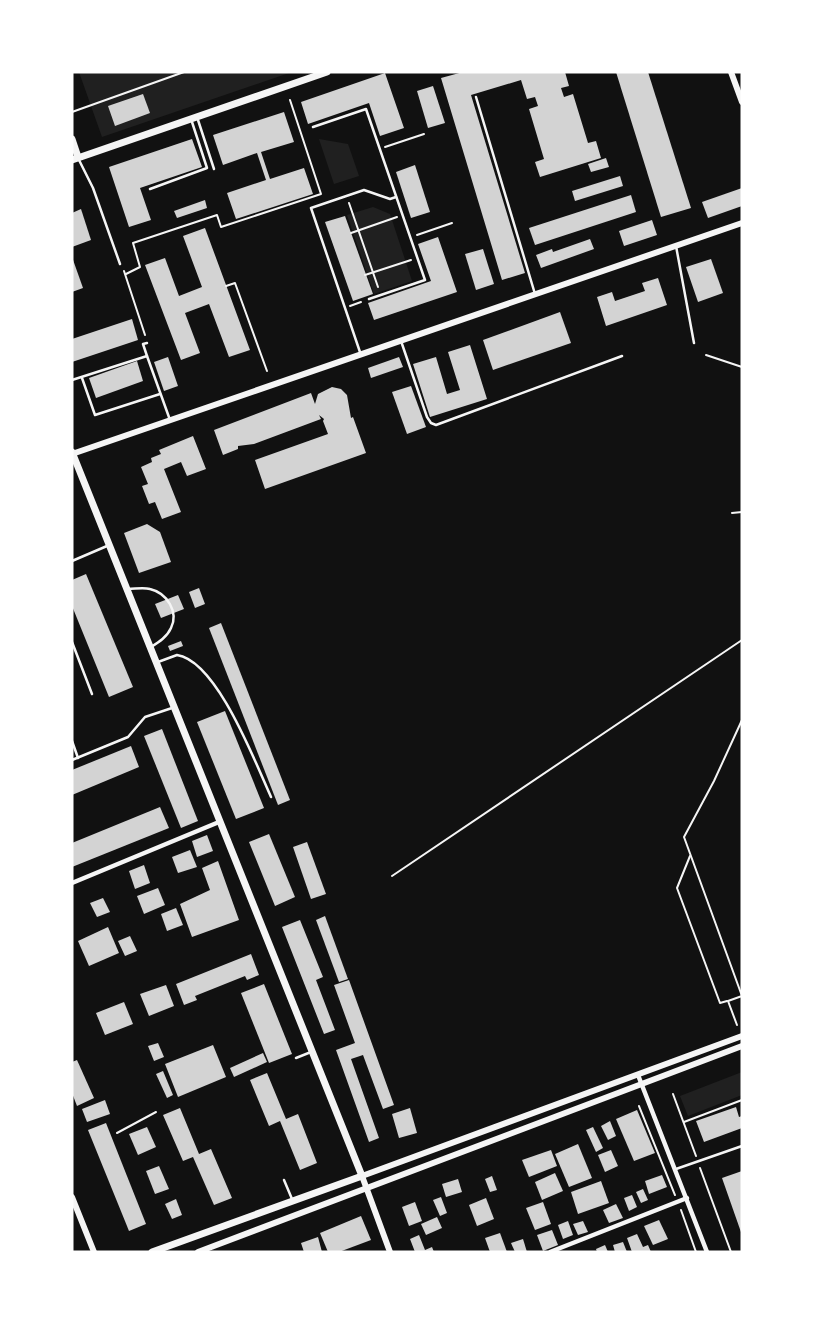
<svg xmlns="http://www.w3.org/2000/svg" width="814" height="1324" viewBox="0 0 814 1324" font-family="Commissioner,sans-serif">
	<rect width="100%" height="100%" fill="#111"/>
	<g fill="#202020">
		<path d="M79,72H292L102,137Z"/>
		<path d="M319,139L348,144L359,176L334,184Z"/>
		<path d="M373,207L390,214L412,281L374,294L347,215Z"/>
		<path d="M742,1072V1095L688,1116L680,1096Z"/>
	</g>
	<g fill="#d3d3d3">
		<path d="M463,72H565L569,86L561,88L564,97L573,94L588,143L596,141L601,158L540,177L535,162L544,159L529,109L538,106L535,97L527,99L521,80L471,95L525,273L502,280L441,78Z"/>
		<path d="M616,72H648L691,208L661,217Z"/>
		<path d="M385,73L404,128L380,136L369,103L308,124L301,102Z"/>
		<path d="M433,86L445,123L428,128L417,91Z"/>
		<path d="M143,94L150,113L115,126L108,106Z"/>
		<path d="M284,112L294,142L261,152L270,179L304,168L313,194L236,219L227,193L266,180L257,153L223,165L213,135Z"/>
		<path d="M192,139L202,167L140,188L151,220L129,227L109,167Z"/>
		<path d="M606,158L609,167L591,172L588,164Z"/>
		<path d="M415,165L430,212L411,218L396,172Z"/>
		<path d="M620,176L623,186L575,201L572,191Z"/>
		<path d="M742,188V206L708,218L702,202Z"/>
		<path d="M631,195L636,212L535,245L529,228Z"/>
		<path d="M205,200L207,208L177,218L174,211Z"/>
		<path d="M81,209L91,240L72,247V213Z"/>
		<path d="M345,216L373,294L353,301L325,222Z"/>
		<path d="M652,220L657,235L624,246L619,231Z"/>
		<path d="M205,228L250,350L229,357L209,304L185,313L200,353L181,360L145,265L165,258L179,296L202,287L183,236Z"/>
		<path d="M438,237L457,292L374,320L368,303L431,281L418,244Z"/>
		<path d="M590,239L594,249L541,268L536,255L552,249L553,252Z"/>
		<path d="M483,249L494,284L476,290L465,254Z"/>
		<path d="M72,257L83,288L72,292Z"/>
		<path d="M711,259L723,293L698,302L686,267Z"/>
		<path d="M658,278L667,305L606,326L597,297L612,292L615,301L645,291L642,283Z"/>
		<path d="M560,312L571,343L493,370L483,340Z"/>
		<path d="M132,319L138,340L72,362V339Z"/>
		<path d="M470,345L487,399L430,417L413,364L436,357L447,394L460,390L448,352Z"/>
		<path d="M168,357L178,386L164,391L154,362Z"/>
		<path d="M399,357L403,367L371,378L368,368Z"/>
		<path d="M137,361L143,381L96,398L89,378Z"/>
		<path d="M411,386L426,427L407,434L392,392Z"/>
		<path d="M332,387L341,389L347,395L351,418L353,417L366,453L265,489L255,460L328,434L323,421L324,419L319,415L321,419L254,444L238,446V449L223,455L214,430L311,393L315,404L318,394Z"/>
		<path d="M193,436L206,469L187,476L181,462L164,469L181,512L162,519L155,502L149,504L142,486L148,484L141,467L152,462L151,458L161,454L159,450Z"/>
		<path d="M147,524L160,532L171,562L139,573L124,533Z"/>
		<path d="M86,574L133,687L109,697L72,606V580Z"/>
		<path d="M199,588L205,604L195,608L189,592Z"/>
		<path d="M178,595L184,609L161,618L155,604Z"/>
		<path d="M221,623L290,800L278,805L209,628Z"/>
		<path d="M181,641L183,646L170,651L168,646Z"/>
		<path d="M225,711L264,808L236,819L197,722Z"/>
		<path d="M162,729L198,821L181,828L144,736Z"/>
		<path d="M131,746L139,767L72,795V770Z"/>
		<path d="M160,807L169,828L72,867V843Z"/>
		<path d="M269,834L295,897L275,906L249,842Z"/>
		<path d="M207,835L213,851L197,857L192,841Z"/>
		<path d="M307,842L326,894L311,899L293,847Z"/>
		<path d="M190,850L197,867L178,873L172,857Z"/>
		<path d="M218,861L239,920L192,937L180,904L210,890L202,868Z"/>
		<path d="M144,865L150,883L135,889L129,871Z"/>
		<path d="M158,888L165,905L144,914L137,896Z"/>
		<path d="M103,898L110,912L97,917L90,903Z"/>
		<path d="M176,908L183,925L167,931L161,914Z"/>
		<path d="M325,916L348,979L339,982L316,920Z"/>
		<path d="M300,920L323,977L316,980L335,1030L324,1034L282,927Z"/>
		<path d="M108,927L119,953L89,966L78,941Z"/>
		<path d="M130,936L137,951L125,956L118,941Z"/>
		<path d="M251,954L259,975L247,980L245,976L195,996L197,1000L184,1005L176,984Z"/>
		<path d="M349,980L394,1105L383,1109L363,1055L351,1059L379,1138L369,1142L336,1050L355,1043L334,985Z"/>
		<path d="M264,984L292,1054L269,1063L241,993Z"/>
		<path d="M166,985L174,1006L149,1016L140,994Z"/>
		<path d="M124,1002L133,1024L105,1035L96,1013Z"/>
		<path d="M158,1043L164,1057L154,1061L148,1046Z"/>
		<path d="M213,1045L226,1077L178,1097L165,1064Z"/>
		<path d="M263,1053L267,1062L234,1077L230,1068Z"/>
		<path d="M77,1060L94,1098L77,1106L72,1093V1062Z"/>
		<path d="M163,1071L173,1095L167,1098L156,1074Z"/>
		<path d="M267,1073L286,1119L298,1114L317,1163L300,1170L280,1121L269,1126L250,1080Z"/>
		<path d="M105,1100L110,1114L87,1122L82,1109Z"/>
		<path d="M736,1107L739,1117L742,1116V1128L704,1142L696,1121Z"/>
		<path d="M180,1108L199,1154L211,1149L232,1198L214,1205L193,1157L183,1161L163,1115Z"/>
		<path d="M410,1108L417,1133L399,1138L392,1114Z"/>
		<path d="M637,1110L655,1153L634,1161L616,1119Z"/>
		<path d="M610,1121L616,1136L608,1140L601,1126Z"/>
		<path d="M106,1123L146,1224L129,1231L88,1130Z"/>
		<path d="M147,1127L156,1147L138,1155L129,1134Z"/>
		<path d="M593,1127L603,1148L596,1152L586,1130Z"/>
		<path d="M578,1144L592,1178L569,1187L555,1154Z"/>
		<path d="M551,1150L557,1166L529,1177L522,1160Z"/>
		<path d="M611,1150L618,1166L605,1172L598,1155Z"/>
		<path d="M159,1166L169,1189L155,1194L146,1171Z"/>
		<path d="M742,1171V1235L722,1178Z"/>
		<path d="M555,1173L563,1191L542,1200L535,1182Z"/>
		<path d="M662,1175L667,1187L649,1194L645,1181Z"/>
		<path d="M492,1176L497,1190L490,1192L485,1179Z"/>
		<path d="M458,1179L462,1192L446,1197L442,1184Z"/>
		<path d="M601,1181L609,1203L578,1214L571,1192Z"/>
		<path d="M643,1189L648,1200L641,1203L636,1192Z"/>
		<path d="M632,1195L637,1207L629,1211L624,1198Z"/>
		<path d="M441,1197L447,1213L440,1216L433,1200Z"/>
		<path d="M486,1198L494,1219L477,1226L469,1205Z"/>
		<path d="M176,1199L182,1215L172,1219L165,1204Z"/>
		<path d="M415,1202L422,1221L409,1226L402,1207Z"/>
		<path d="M543,1202L551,1224L535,1230L526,1208Z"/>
		<path d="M616,1204L623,1218L609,1223L603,1210Z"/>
		<path d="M361,1216L371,1240L339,1252H328L320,1233Z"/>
		<path d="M437,1217L442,1228L426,1235L421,1224Z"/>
		<path d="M659,1220L668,1239L653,1245L644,1226Z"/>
		<path d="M568,1221L573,1235L563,1239L558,1225Z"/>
		<path d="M583,1221L588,1232L578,1235L573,1224Z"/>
		<path d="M552,1230L558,1245L543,1251L537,1235Z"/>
		<path d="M500,1233L507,1252H490L485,1238Z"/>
		<path d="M637,1234L643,1247L648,1245L651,1252H632L627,1238Z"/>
		<path d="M419,1235L425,1250L432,1247L434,1252H415L410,1239Z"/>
		<path d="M318,1237L322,1252H304L301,1243Z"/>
		<path d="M523,1239L527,1252H515L511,1243Z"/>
		<path d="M623,1242L627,1252H615L613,1245Z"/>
		<path d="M605,1245L608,1252H597L596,1249Z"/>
	</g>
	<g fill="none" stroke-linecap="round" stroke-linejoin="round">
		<g stroke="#f5f5f5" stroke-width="2">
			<path d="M72,112L184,72"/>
			<path d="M385,147L424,134"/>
			<path d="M349,203L378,287"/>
			<path d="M351,233L397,217"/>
			<path d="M417,235L452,223"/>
			<path d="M124,271L145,335"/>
			<path d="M126,274L140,267L133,243L217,215L221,227L321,194L290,100"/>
			<path d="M365,275L411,260"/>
			<path d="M226,286L235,283L267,371"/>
			<path d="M350,306L361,302"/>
			<path d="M706,355L742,367"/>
			<path d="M732,513L742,512"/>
			<path d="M690,856L677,888L720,1003L727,1001"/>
			<path d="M392,876L742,640"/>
			<path d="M737,1025L728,1001L742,996L684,837L714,781L742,720"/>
			<path d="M673,1094L696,1156"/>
			<path d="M639,1106L675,1195"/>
			<path d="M684,1122L742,1100"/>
			<path d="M117,1133L156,1112"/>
			<path d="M700,1168L731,1252"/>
			<path d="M681,1210L696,1252"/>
		</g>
		<g stroke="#f5f5f5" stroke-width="2.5">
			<path d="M476,97L535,294"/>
			<path d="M198,120L214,169"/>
			<path d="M313,127L366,109L425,280L369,299"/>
			<path d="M79,160L93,188L120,264"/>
			<path d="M150,189L207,168L192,122"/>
			<path d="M676,246L694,343"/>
			<path d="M401,341L427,417L431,423L436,425L622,356"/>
			<path d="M147,343L143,344L147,356"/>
			<path d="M361,355L311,208L364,190L390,199L396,197"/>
			<path d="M82,378L95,415L160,394"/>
			<path d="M72,380L147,356L170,420"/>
			<path d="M72,561L107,546"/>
			<path d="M128,589C135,589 143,587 150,589C167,593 179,612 171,628C167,637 159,642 151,647"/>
			<path d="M72,642L92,694"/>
			<path d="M158,662L177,655C217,661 255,762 271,797"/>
			<path d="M72,741L78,758"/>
			<path d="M72,760L128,737L145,717L172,708"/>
			<path d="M296,1058L311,1052"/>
			<path d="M676,1169L742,1146"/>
			<path d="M284,1180L292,1199"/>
		</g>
		<g stroke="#f5f5f5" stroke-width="4.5">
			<path d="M72,883L219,822"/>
			<path d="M638,1075L707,1252"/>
			<path d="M550,1252L687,1198"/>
		</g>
		<g stroke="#f5f5f5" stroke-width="6">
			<path d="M731,72L742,102"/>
			<path d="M72,454L742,223"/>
			<path d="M72,1197L94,1252"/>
			<path d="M198,1252L742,1046"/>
			<path d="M390,1252L362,1176L742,1036"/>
		</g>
		<g stroke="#f5f5f5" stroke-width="7">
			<path d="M72,139L78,157"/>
			<path d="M72,452L362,1176L152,1252"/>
		</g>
		<path stroke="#f5f5f5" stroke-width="7" d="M72,160L327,72"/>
	</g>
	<rect width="814" height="1324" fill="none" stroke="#ffffff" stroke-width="147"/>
</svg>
